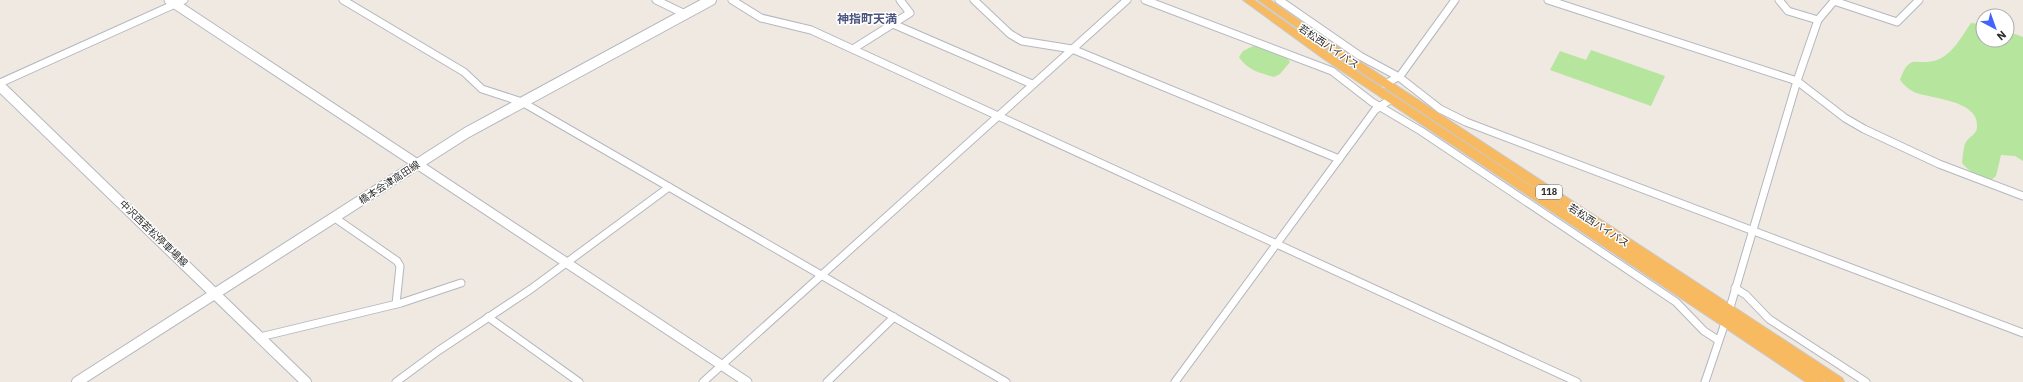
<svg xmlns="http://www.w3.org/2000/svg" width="2023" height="382" viewBox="0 0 2023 382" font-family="'IBM Plex Sans','Noto Sans JP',sans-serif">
	<rect width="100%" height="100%" fill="#efe9e1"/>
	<g fill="#b6e59e">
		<path d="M1971,23L1983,24V40H2007V31L2023,37V161L2015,156L2001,155L1996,176L1991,180C1978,178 1970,172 1962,163C1963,157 1963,147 1966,142C1970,136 1977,134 1977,127C1980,100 1931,99 1914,92C1908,89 1904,85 1900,80C1910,51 1917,67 1937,60C1953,54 1962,36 1971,23Z"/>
		<path d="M1253,46C1264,47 1285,52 1290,62L1280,74L1274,77C1260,73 1247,70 1239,57L1243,51Z"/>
		<path d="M1591,50L1665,76L1651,106L1550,70L1560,51L1586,60Z"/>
	</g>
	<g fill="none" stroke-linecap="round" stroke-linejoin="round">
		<g stroke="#b4b7c1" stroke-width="9">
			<g id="minor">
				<path d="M343,0L464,72L482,89L522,102L1006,382"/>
				<path d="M656,0L685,14"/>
				<path d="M732,0L761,18L811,30L1577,382"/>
				<path d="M974,0L1010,34L1022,41L1072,49L1339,159"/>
				<path d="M1145,0L1332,71L1372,102L1421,131L1676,302L1704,331L1718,340"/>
				<path d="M1279,0L1360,56L1399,77L1440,109L1466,122L2023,333"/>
				<path d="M1548,0L1797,81L1845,118L1864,129L1939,164L2023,196"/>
				<path d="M1779,0L1788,11L1818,20"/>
				<path d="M893,24L1032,84"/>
				<path d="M853,49L910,13L900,0"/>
				<path d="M0,83L184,0"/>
				<path d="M1385,84L1400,76L1455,0"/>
				<path d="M335,218L397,261L400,266L396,304"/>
				<path d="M1735,288L1746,295L1769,319L1866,382"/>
				<path d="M488,317L579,382"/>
				<path d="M260,337L401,303L461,283"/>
				<path d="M396,382L438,351L531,289L669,187"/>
				<path d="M703,382L1127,0"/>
				<path d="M827,382L894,317"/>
				<path d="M1175,382L1375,110L1391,99"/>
				<path d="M1705,382L1729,311L1797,81L1818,20L1834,1L1897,22L1919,0"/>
			</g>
		</g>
		<g stroke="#b4b7c1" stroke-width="11">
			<path id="tertiary" d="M169,0L747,382"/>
		</g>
		<g stroke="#b4b7c1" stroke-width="12">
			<g id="secondary">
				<path d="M0,86L306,382"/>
				<path d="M77,382L466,133L711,0"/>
			</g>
		</g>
		<g stroke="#c9c9c9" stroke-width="2">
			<path id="trunk" d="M1243,0H1254L1332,55L1622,246L1334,54L1258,0H1270L1342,50L1842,378L1844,382H1826L1823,380L1824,382H1806L1324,59Z"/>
		</g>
		<use href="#minor" stroke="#fff" stroke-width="7"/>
		<use href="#tertiary" stroke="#fff" stroke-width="9"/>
		<use href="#secondary" stroke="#fff" stroke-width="10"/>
		<use href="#trunk" fill="#f8ba60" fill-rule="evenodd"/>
	</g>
	<g text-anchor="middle" stroke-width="3" stroke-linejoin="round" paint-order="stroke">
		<rect fill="#fff" stroke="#6d6d6d" stroke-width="1" x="1536" y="185" width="26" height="14" rx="3"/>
		<g font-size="9" font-weight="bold" fill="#2e2e2e">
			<text x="1549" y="195">118</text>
		</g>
		<g font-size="10" fill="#2e2e2e" stroke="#fff">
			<text transform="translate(1329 46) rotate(34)" y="4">若松西バイパス</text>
			<text transform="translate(389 182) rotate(-33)" y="4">橋本会津高田線</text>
			<text transform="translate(1599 225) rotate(33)" y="4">若松西バイパス</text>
			<text transform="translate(154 233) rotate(44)" y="4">中沢西若松停車場線</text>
		</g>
		<g font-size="12" font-weight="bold" fill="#4d5680" stroke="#fff">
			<text x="867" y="23">神指町天満</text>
		</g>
	</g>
	<g transform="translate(1995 28) rotate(139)"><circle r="19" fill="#ffffff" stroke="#ababab"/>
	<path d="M0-3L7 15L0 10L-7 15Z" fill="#4264fb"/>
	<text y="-6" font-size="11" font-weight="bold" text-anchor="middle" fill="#2e2e2e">N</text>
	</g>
</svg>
